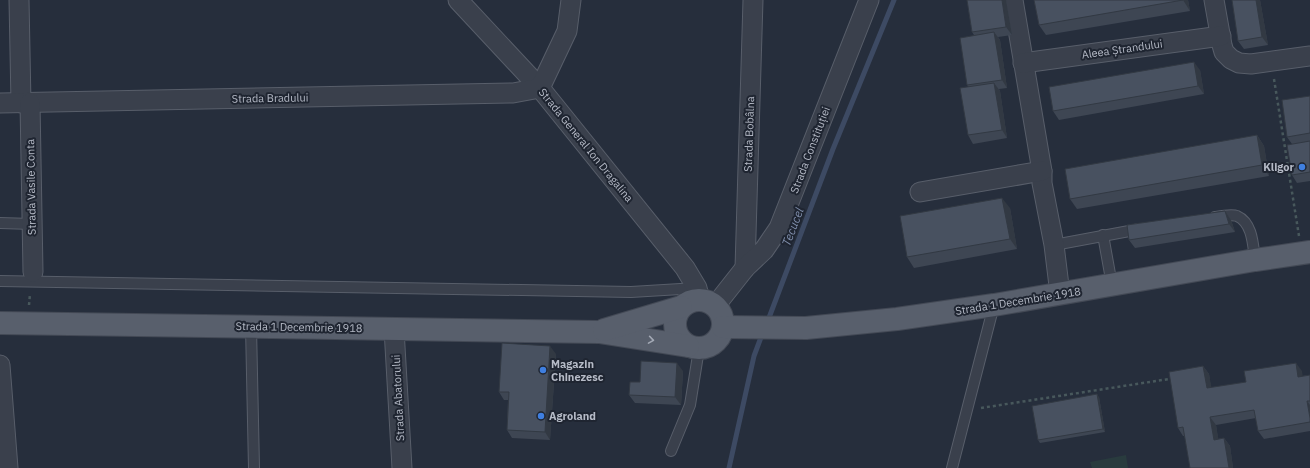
<svg xmlns="http://www.w3.org/2000/svg" width="1310" height="468" viewBox="0 0 1310 468" font-family="'IBM Plex Sans',sans-serif">
	<rect width="100%" height="100%" fill="#262e3c"/>
	<path fill="#293b3e" d="M1126,455L1128,468H1092L1090,462Z"/>
	<g fill="none" stroke-linecap="round" stroke-linejoin="round">
		<g stroke="#3d4a63" stroke-width="5">
			<path d="M767,323L833,149L894,0"/>
			<path d="M729,468L754,356L763,332"/>
		</g>
		<g stroke="#585e6a" stroke-width="12">
			<g id="lane">
				<path d="M1215,217C1221,216 1232,214 1237,216C1253,223 1253,246 1255,260"/>
				<path d="M0,223L32,224"/>
				<path d="M1103,235L1112,285"/>
				<path d="M1054,245L1140,229"/>
				<path d="M0,281L631,292L697,288"/>
				<path d="M251,327L254,468"/>
				<path d="M671,451L690,405L699,349"/>
				<path d="M952,468L994,305"/>
			</g>
		</g>
		<g stroke="#585e6a" stroke-width="21">
			<g id="street">
				<path d="M19,0L21,103"/>
				<path d="M458,0L540,88L685,268L697,288L700,300"/>
				<path d="M1013,0L1042,171V183L1054,245L1060,294"/>
				<path d="M1214,0L1222,45L1224,52L1231,59L1239,63L1251,64L1310,56"/>
				<path d="M1023,63L1221,36"/>
				<path d="M0,103L513,93L540,88L567,31L571,0"/>
				<path d="M30,103L33,272"/>
				<path d="M920,192L1042,171"/>
				<path d="M745,268L753,0"/>
				<path d="M715,306L745,268L764,250L779,228L869,0"/>
				<path d="M394,329L402,468"/>
				<path d="M0,365L8,468"/>
			</g>
		</g>
		<g stroke="#434955" stroke-width="24">
			<g id="primary">
				<circle cx="699" cy="324" r="24"/>
				<path d="M0,323L599,332L688,346"/>
				<path d="M723,327L806,328L897,319L994,305L1255,260L1310,252"/>
				<path d="M604,330L681,307"/>
			</g>
		</g>
		<g stroke="#48585c" stroke-width="2.5" stroke-dasharray="3 3" stroke-linecap="butt">
			<path d="M1274,79L1299,236"/>
			<path d="M29,305L30,294"/>
			<path d="M981,408L1169,379"/>
		</g>
		<use href="#lane" stroke="#3a404c" stroke-width="10"/>
		<use href="#street" stroke="#3a404c" stroke-width="19"/>
		<use href="#primary" stroke="#585f6c" stroke-width="22"/>
	</g>
	<g fill="#3e4653">
		<path d="M967,0H1006L1012,35L998,37L1000,40L1007,88L999,89L1000,91L1007,138L973,144L968,135L969,87L967,85L974,35L972,32Z"/>
		<path d="M1034,0H1188L1190,11L1046,35L1039,25Z"/>
		<path d="M1232,0H1260L1268,45L1244,49L1238,41Z"/>
		<path d="M1200,70L1204,94L1059,120L1053,111Z"/>
		<path d="M1310,96V181L1297,183L1292,175V144L1287,137Z"/>
		<path d="M1257,135L1264,146L1269,176L1077,209L1070,199Z"/>
		<path d="M1010,208L1017,249L914,268L907,257Z"/>
		<path d="M1225,211L1231,220L1235,232L1135,248L1129,240Z"/>
		<path d="M556,354L550,440L512,438L507,430L508,400H504L499,392Z"/>
		<path d="M1203,366L1209,374L1211,388L1246,382L1302,371V376L1310,375V431L1264,439L1258,431L1256,418L1216,425L1218,439L1224,438L1230,446L1233,468H1190L1185,436H1183L1178,428Z"/>
		<path d="M683,371L681,405L635,403L629,395L640,382Z"/>
		<path d="M1099,397L1105,432L1040,443L1038,440Z"/>
	</g>
	<g fill="#323943">
		<path d="M1002,0H1006L1012,35L1006,27Z"/>
		<path d="M1183,0H1188L1190,11Z"/>
		<path d="M1256,0H1260L1268,45L1262,37Z"/>
		<path d="M994,32L1000,40L1007,88L1002,80Z"/>
		<path d="M1194,62L1200,70L1204,94L1198,86Z"/>
		<path d="M994,83L1000,91L1007,138L1002,130Z"/>
		<path d="M1257,135L1264,146L1269,176L1262,165Z"/>
		<path d="M1002,198L1010,208L1017,249L1010,239Z"/>
		<path d="M1225,211L1231,220L1235,232L1229,224Z"/>
		<path d="M550,346L556,354L550,440L545,432Z"/>
		<path d="M677,363L683,371L681,405L675,397Z"/>
		<path d="M1296,363L1302,371L1304,385L1298,377Z"/>
		<path d="M1203,366L1209,374L1213,396L1207,388Z"/>
		<path d="M1097,394L1099,397L1105,432L1103,429Z"/>
		<path d="M1307,401L1310,405V418Z"/>
		<path d="M1210,417L1216,425L1220,448L1214,440Z"/>
		<path d="M1224,438L1230,446L1233,468H1229Z"/>
	</g>
	<g fill="#485160" stroke="#323943">
		<path d="M967,0H1002L1006,27L972,32Z"/>
		<path d="M1034,0H1183L1039,25Z"/>
		<path d="M1232,0H1256L1262,37L1238,41Z"/>
		<path d="M994,32L1002,80L967,85L960,38Z"/>
		<path d="M1194,62L1198,86L1053,111L1049,87Z"/>
		<path d="M994,83L1002,130L968,135L960,88Z"/>
		<path d="M1310,96V133L1287,137L1282,100Z"/>
		<path d="M1257,135L1262,165L1070,199L1065,169Z"/>
		<path d="M1310,141V172L1292,175L1287,145Z"/>
		<path d="M1002,198L1010,239L907,257L900,216Z"/>
		<path d="M1225,211L1229,224L1129,240L1127,225Z"/>
		<path d="M502,343L550,346L545,432L507,430L509,392H499Z"/>
		<path d="M641,361L677,363L675,397L629,395L630,382H640Z"/>
		<path d="M1296,363L1298,377L1310,375V401H1307L1310,418V422L1258,431L1254,410L1210,417L1214,440L1224,438L1229,468H1190L1183,427L1178,428L1169,372L1203,366L1207,388L1246,382L1244,371Z"/>
		<path d="M1097,394L1103,429L1038,440L1032,406Z"/>
	</g>
	<defs><path id="oneway-chevron" d="M-2-3.5L2.5 0L-2 3.5" fill="none" stroke-width="1.6" stroke-linecap="round" stroke-linejoin="round"/></defs>
	<use stroke="#a3a9b5" href="#oneway-chevron" transform="translate(651 340) rotate(9)"/>
	<g fill="#3f7fe0" stroke="#1f2531" stroke-width="1.5">
		<circle cx="1302" cy="167" r="4"/>
		<circle cx="543" cy="370" r="4"/>
		<circle cx="541" cy="416" r="4"/>
	</g>
	<g text-anchor="middle" stroke-width="4" stroke-linejoin="round" paint-order="stroke">
		<g font-size="11" fill="#b6bbc7" stroke="#1f2531">
			<text transform="translate(1122 49) rotate(-8)" y="4">Aleea Ștrandului</text>
			<text transform="translate(270 98) rotate(-1)" y="4">Strada Bradului</text>
			<text transform="translate(749 134) rotate(-88)" y="4">Strada Bobâlna</text>
			<text transform="translate(586 145) rotate(51)" y="4">Strada General Ion Dragalina</text>
			<text transform="translate(810 150) rotate(-69)" y="4">Strada Constituției</text>
			<text transform="translate(31 187) rotate(-91)" y="4">Strada Vasile Conta</text>
			<text transform="translate(1018 301) rotate(-9)" y="4">Strada 1 Decembrie 1918</text>
			<text transform="translate(299 327) rotate(1)" y="4">Strada 1 Decembrie 1918</text>
			<text transform="translate(398 398) rotate(-93)" y="4">Strada Abatorului</text>
		</g>
		<g font-size="11" font-weight="bold" fill="#b6bbc7" stroke="#1f2531" text-anchor="start">
			<text x="1294" y="171" text-anchor="end">Kligor</text>
			<text x="551" y="368">Magazin<tspan x="551" dy="13">Chinezesc</tspan></text>
			<text x="549" y="420">Agroland</text>
		</g>
		<g font-size="12" font-style="italic" fill="#808fac" stroke="#1f2531">
			<text transform="translate(793 227) rotate(-69)" y="4">Tecucel</text>
		</g>
	</g>
</svg>
